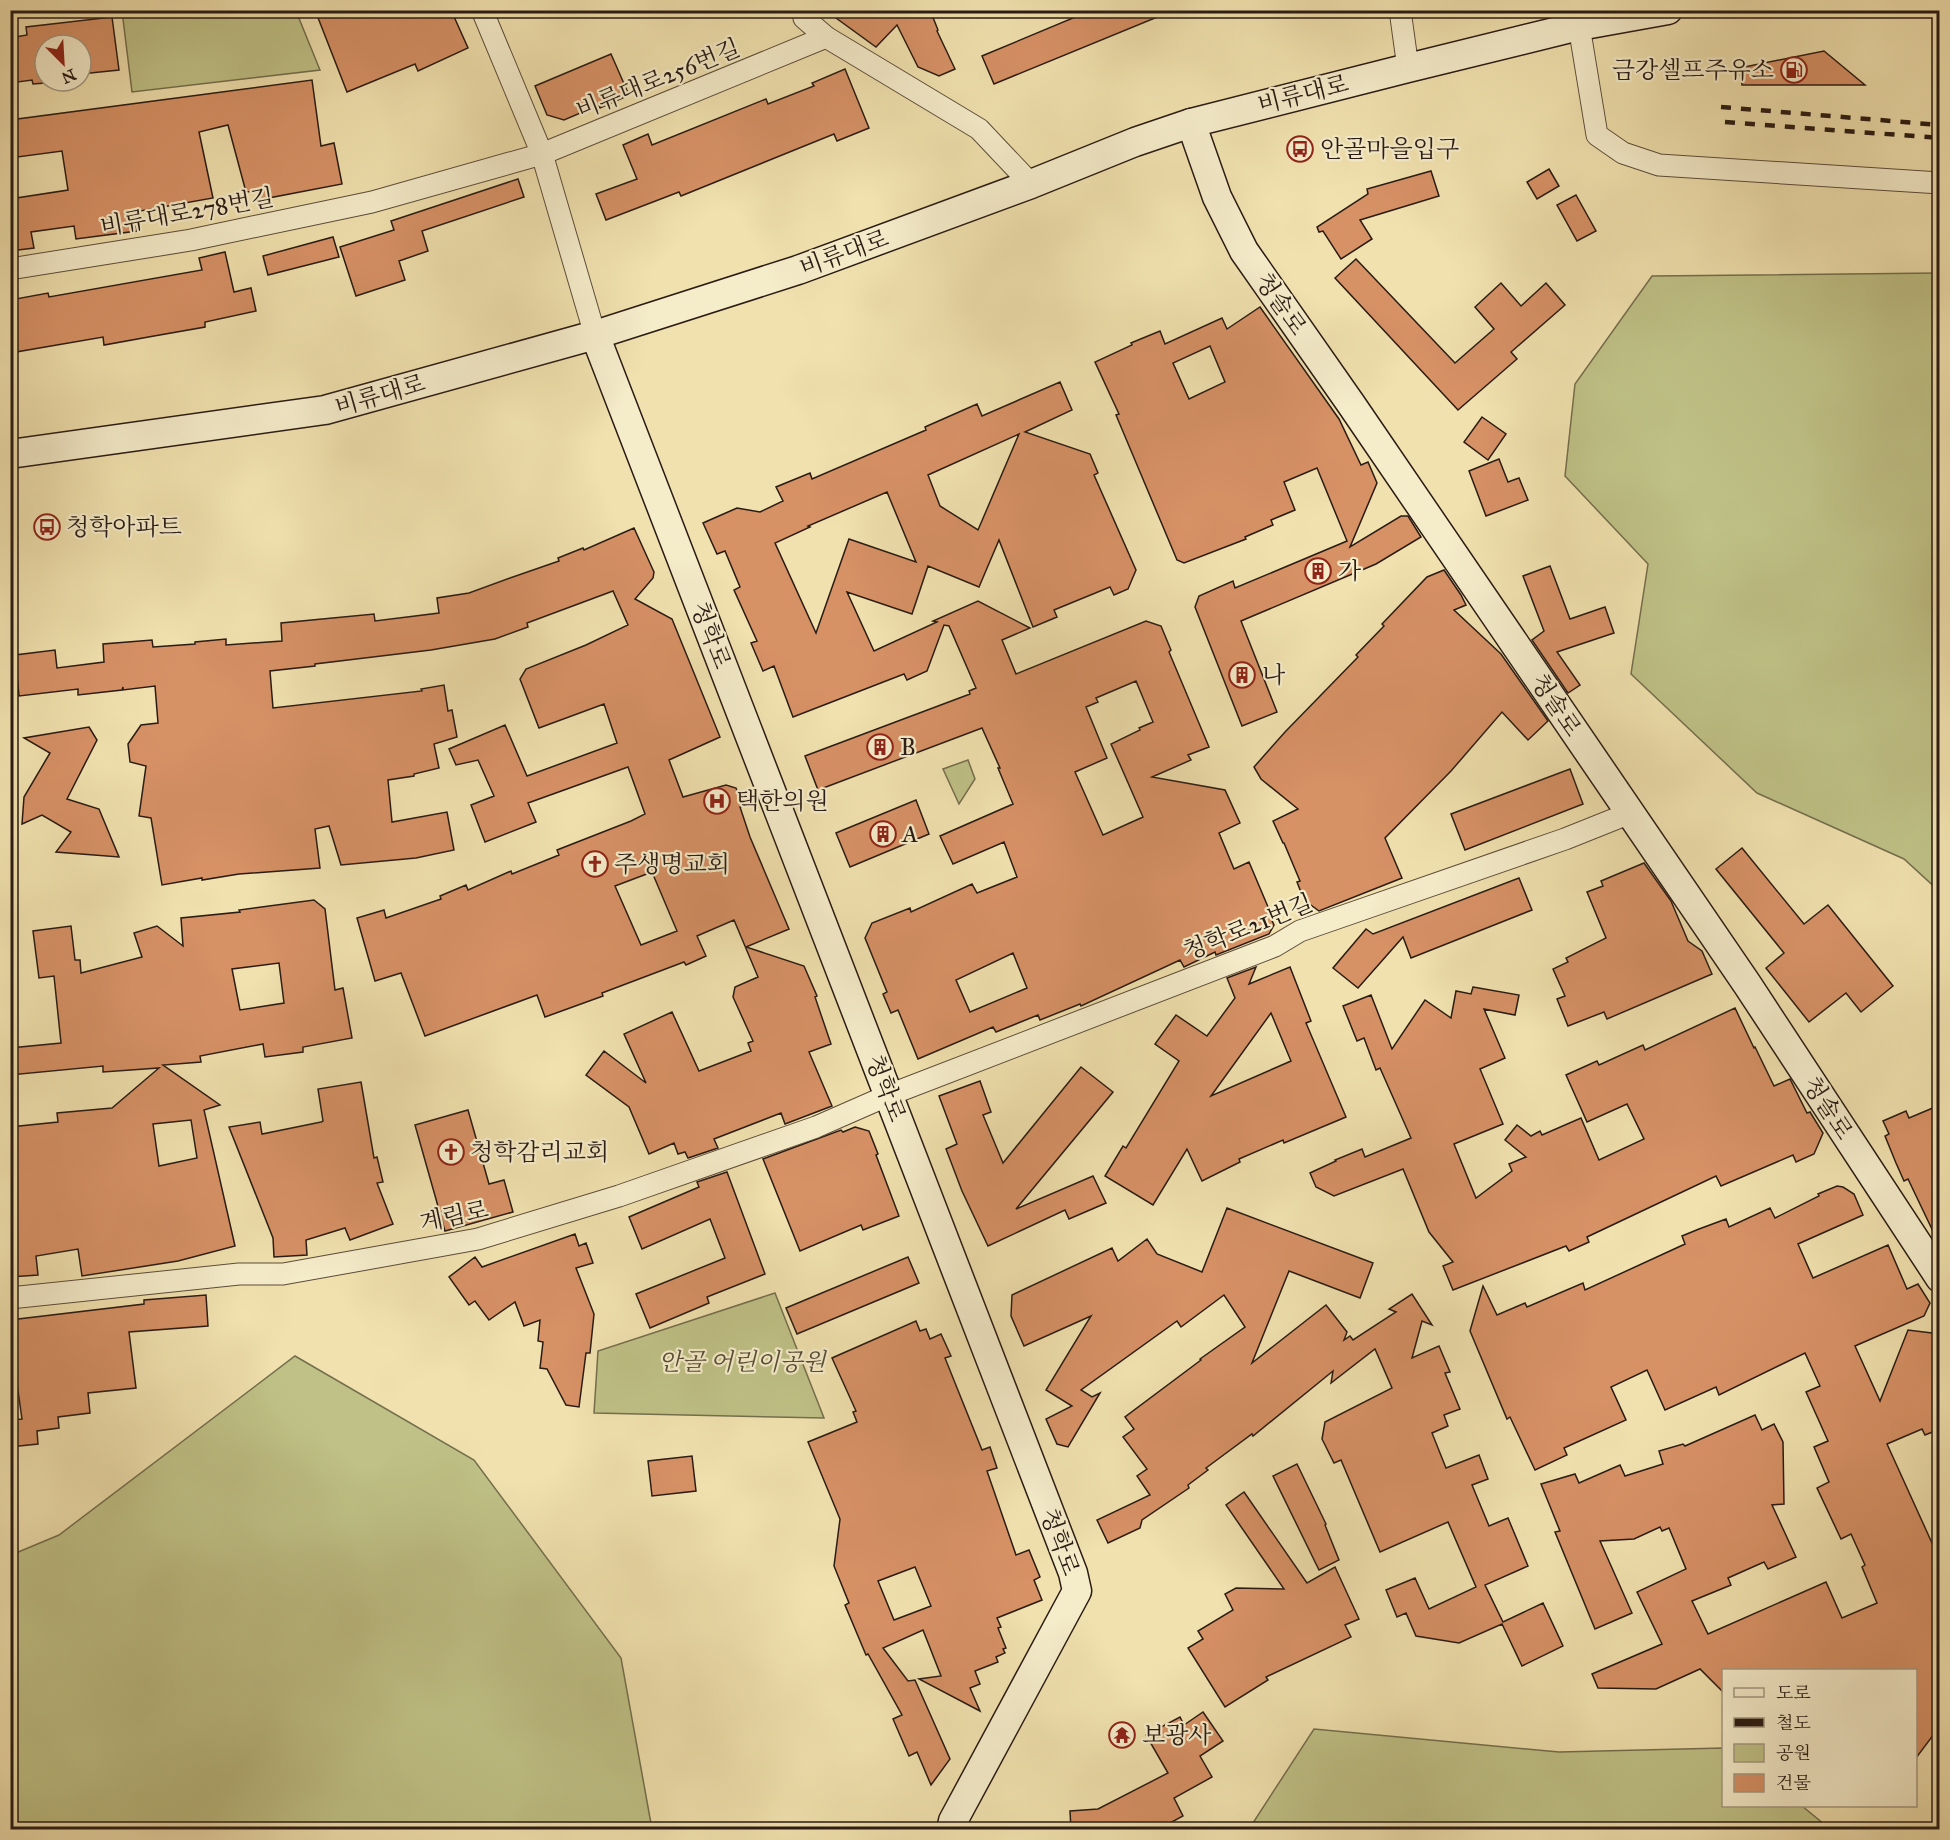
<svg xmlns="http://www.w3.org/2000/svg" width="1950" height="1840" viewBox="0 0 1950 1840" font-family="'IM FELL Great Primer','Noto Serif KR',serif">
	<rect width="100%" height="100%" fill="#f0e1ae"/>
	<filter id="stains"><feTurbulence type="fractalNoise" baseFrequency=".00333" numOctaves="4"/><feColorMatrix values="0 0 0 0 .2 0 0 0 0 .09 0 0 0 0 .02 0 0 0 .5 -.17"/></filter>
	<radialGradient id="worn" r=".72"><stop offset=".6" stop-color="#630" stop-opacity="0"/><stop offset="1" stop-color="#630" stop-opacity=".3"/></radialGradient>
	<g fill="#bfc186" stroke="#746e4d" stroke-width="1.5">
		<path d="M122,11H296L320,70L132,92Z"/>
		<path d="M1939,273H1940L1939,891L1904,859L1757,793L1631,674L1648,564L1565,476L1575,384L1652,276Z"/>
		<path d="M968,760L975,779L959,804L943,769Z"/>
		<path d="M775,1293L824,1418L594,1413L598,1351Z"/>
		<path d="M295,1356L474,1460L621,1658L652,1829H11V1555L59,1535Z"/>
		<path d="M1314,1729L1559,1752L1723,1748L1724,1806H1802L1830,1829H1249Z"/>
	</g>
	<g fill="#d69165" stroke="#2a1b14" stroke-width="1.5" fill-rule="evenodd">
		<path d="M315,10H451L468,48L418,71L415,64L347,92Z"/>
		<path d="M825,10H930L938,30L937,31L955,69L939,76L918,67L897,25L876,47Z"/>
		<path d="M1092,10L1172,11L994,84L982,56Z"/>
		<path d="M112,17L119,70L81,74V45H45V83L33,84L32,80L10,83V38L27,35L26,27Z"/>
		<path d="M1824,51L1865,85H1742L1739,68Z"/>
		<path d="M611,54L629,95L600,108L599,105L564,120L547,115L535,86Z"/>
		<path d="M845,69L869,128L837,141L834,134L681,196L679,192L606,220L596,194L637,179L623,145L648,134L652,145L766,99L768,104L814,86L812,83Z"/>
		<path d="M312,80L321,146L334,143L342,184L258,200L257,191L246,192L228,125L199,132L213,198L134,212L137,231L76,239L74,226L31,232L34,248L10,251V199L68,190L62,151L10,158V120Z"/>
		<path d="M1549,169L1559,186L1537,199L1527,182Z"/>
		<path d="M1431,171L1439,196L1360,220L1372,239L1341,259L1323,231L1319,232L1317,227L1368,194L1367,189Z"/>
		<path d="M518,179L524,197L422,231L428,251L399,261L405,280L356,296L340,247L394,230L391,221Z"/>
		<path d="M1576,195L1596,231L1577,241L1557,205Z"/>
		<path d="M333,237L339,257L268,275L263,256Z"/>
		<path d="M225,252L234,292L251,288L256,311L205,322V327L154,336L104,345L103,337L10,353V300L48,293L49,297L202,270L199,258Z"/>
		<path d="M1356,259L1455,363L1494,329L1475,307L1501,283L1521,306L1546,283L1565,305L1511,352L1517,359L1458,410L1335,278Z"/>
		<path d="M1260,307L1339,419L1361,465L1368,462L1377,483L1350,547L1401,516H1408L1421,537L1376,564L1241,621L1277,712L1242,726L1195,607L1199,596L1233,581L1235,588L1347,541L1317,468L1284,482L1295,510L1271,520L1273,525L1245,537L1246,539L1184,563L1177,560L1116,415L1119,414L1095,362L1132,345L1131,343L1160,331L1165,344L1222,318L1227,329ZM1210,346L1225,382L1189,399L1173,363Z"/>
		<path d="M1060,382L1072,410L1025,432L1090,454L1098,473L1094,475L1136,570L1128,589L1114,595L1110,587L1054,610L1057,617L1033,627L999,540L979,587L928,566L912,614L847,592L874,651L937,622L933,621L978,601L1030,628L1002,640L1016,674L1146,621L1161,626L1171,650L1169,652L1209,747L1188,755L1191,760L1152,777L1225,790L1240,823L1219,833L1234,869L1249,862L1271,914L1268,912L1274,925L1269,934L1216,955L1215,952L1184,967L1180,960L1081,1006L1080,1004L1040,1020L1038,1015L996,1032L993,1027L918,1059L898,1010L891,1013L883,994L887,992L865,938L872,923L910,908L911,912L972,884L977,893L1017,877L1004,842L953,864L940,836L1013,804L998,768H1000L982,728L818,790L805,756L970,694L969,691L976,688L949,626L944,625L927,671L907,680L904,674L793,717L774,666L763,671L751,643L757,641L734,590L740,587L725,551L717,554L703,523L737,508L760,512L783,501L776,487L810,473L812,479L926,430L925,427L977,404L982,416ZM1019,434L978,530L940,506L928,475ZM887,492L916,562L849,539L816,633L775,543L810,527L808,526ZM1136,681L1153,722L1139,728L1140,730L1111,744L1143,817L1103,835L1075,772L1107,758L1086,707L1098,702L1096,698ZM1013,953L1027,988L970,1012L956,980Z"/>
		<path d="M1482,417L1506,434L1488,460L1464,442Z"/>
		<path d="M1499,459L1508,482L1519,478L1528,500L1486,516L1469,471Z"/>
		<path d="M634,528L654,572L653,578L635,599L672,619L720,737L669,760L683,797L726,785L736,788L743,806L740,807L750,837L789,929L746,947L804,966L817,996L815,997L831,1044L809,1052L832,1106L785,1124L781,1113L714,1139L718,1148L688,1158L685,1152L678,1154L674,1143L649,1154L629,1107L586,1075L604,1051L646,1083L624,1034L672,1012L699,1071L751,1051L748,1043L753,1041L733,997L735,987L758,977L734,920L697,936L706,956L686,965L684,962L602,993L603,996L545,1017L537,995L425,1036L401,973L375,981L357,918L384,910L386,918L441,899L440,896L466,885L468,890L511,871L512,874L559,855L557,850L631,821L645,814L628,767L528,803L536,822L485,842L471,805L494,796L478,760L456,765L449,749L505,725L527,776L617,743L604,704L539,728L520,679L526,669L586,645L628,625L613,591L527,623L528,627L495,639L431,650L315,664V666L270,671L273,708L422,691L421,689L444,685L448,711L452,710L457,737L434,744L439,768L414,774V776L388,780L392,822L447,812L454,850L416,858L341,865L329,826L315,829L320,868L239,874L202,880V878L162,885L151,818L139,816L146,766L130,762L128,744L141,725L158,723L155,686L123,690V687L122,690L78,695V689L19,696L15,655L55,650L57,668L104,662L103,644L152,640L153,647L195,644V642L226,639V645L282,641L281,623L374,614L375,621L439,613L437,598L469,593L510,578L559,561L558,558L583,548L584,550ZM652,872L677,931L641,945L615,886Z"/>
		<path d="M1550,566L1570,619L1605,607L1614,633L1557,652L1580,685L1568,693L1532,640L1544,631L1523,576Z"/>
		<path d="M1444,570L1461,595L1466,605L1454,610L1501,654L1548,721L1528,740L1502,712L1451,771L1385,838L1402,878L1319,911L1304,900L1297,882L1300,881L1284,843H1283L1273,821L1298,809L1261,779L1254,767L1285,732L1358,657L1356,655L1384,626L1382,624L1427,577Z"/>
		<path d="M89,727L97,740L67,799L99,809L119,857L56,852L71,832L42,815L22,824L24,797L50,753L24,738Z"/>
		<path d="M1570,769L1583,804L1465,850L1451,814Z"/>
		<path d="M916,800L929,834L850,867L836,833Z"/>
		<path d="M1742,848L1804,924L1828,905L1893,986L1861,1012L1846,993L1809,1022L1766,968L1784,953L1716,869Z"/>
		<path d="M1644,863L1671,901L1688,941L1702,951L1712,974L1607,1019L1604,1012L1568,1026L1557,999L1565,996L1553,969L1568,962L1566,958L1606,938L1587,892L1603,886L1601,881Z"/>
		<path d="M1519,878L1532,910L1411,958L1403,937L1358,988L1333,968L1366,929L1373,934Z"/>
		<path d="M314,900L325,909L335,990L343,988L352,1038L303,1047V1052L265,1057L263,1044L200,1056L201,1062L163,1065L220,1105L204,1110L235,1246L178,1261L82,1276L78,1249L36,1256L38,1275L10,1277V1127L58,1122L57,1113L112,1108L159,1068L103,1072V1066L10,1075V1048L61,1043L54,976L39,978L33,931L71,926L75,960H80L81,973L142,957L134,933L157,926L183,946L181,918L240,912L239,910ZM279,963L284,1003L240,1010L232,969ZM191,1120L197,1158L159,1166L153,1124Z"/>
		<path d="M1256,967L1249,984L1290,967L1311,1021L1306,1023L1346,1117L1284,1143L1283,1140L1239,1159L1240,1162L1202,1181L1187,1149L1153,1205L1105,1176L1123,1146L1126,1148L1179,1061L1155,1044L1176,1015L1207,1036L1235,998L1227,978ZM1271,1013L1291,1061L1211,1096Z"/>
		<path d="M1473,987L1519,995L1515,1015L1484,1009L1505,1058L1480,1069L1503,1124L1454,1144L1476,1198L1512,1171L1509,1164L1526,1157L1505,1140L1517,1125L1531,1136L1540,1131L1542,1135L1581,1118L1599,1160L1644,1139L1627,1104L1587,1122L1566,1075L1597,1061L1599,1065L1643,1045L1645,1050L1735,1008L1754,1048L1755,1047L1774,1086L1790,1079L1807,1113L1810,1112L1823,1133L1814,1154L1796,1162L1793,1155L1721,1186L1716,1176L1587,1237L1589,1242L1569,1251L1566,1246L1453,1290L1443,1266L1453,1262L1429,1232L1403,1169L1334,1196L1316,1187L1310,1173L1336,1161L1335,1160L1362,1149L1365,1157L1411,1138L1380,1068L1376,1070L1364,1038L1357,1041L1343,1006L1371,995L1392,1049L1425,1000L1451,1018L1456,991L1471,994Z"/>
		<path d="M1081,1067L1113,1092L1016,1209L1093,1176L1106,1203L1069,1219L1065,1210L988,1246L962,1191L946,1149L957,1144L939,1096L980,1081L991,1112L983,1115L1003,1163Z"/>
		<path d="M361,1082L374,1158L377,1157L383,1182L377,1183L393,1224L350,1240L345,1228L306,1240L307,1255L274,1257L273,1238L229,1127L260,1122L262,1134L321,1122L323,1121L318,1089Z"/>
		<path d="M1940,1105V1246L1908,1179L1904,1181L1896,1163L1885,1136L1889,1134L1883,1121L1906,1111L1909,1118Z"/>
		<path d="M468,1110L489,1184L504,1180L513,1212L445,1231L415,1125Z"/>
		<path d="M855,1127L869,1131L878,1154L876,1155L899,1216L863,1230L861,1225L800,1251L763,1159L841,1130L843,1132Z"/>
		<path d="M727,1172L765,1274L707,1297L709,1303L650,1328L636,1294L725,1258L710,1219L642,1249L629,1217L699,1187L697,1182Z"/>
		<path d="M1837,1186L1843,1187L1854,1194L1863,1215L1798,1244L1813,1278L1888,1245L1907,1289L1918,1284L1930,1303L1924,1316L1855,1346L1880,1401L1908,1330L1940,1334V1429L1925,1435L1922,1429L1887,1444L1932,1543L1940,1539V1726L1916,1758V1671H1724V1693L1700,1669L1656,1689L1598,1688L1592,1674L1662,1644L1637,1592L1686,1569L1669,1528L1662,1531L1660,1527L1634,1539L1600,1541L1632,1613L1595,1629L1555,1532L1560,1531L1541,1484L1575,1474L1579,1483L1620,1465L1625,1476L1663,1464L1659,1451L1683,1444L1685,1446L1755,1415L1762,1430L1774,1424L1783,1442L1784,1504L1772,1505L1796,1557L1768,1569L1764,1562L1728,1578L1731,1585L1692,1601L1708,1634L1826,1582L1842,1618L1877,1603L1862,1567L1865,1565L1851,1534L1841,1539L1817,1488L1829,1482L1814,1447L1828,1441L1806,1392L1820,1386L1805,1353L1719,1395L1716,1387L1665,1410L1647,1370L1611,1387L1626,1420L1564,1448L1567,1455L1535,1470L1510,1417L1507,1419L1470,1331L1483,1286L1497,1315L1525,1303L1527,1307L1583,1283L1585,1290L1685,1244L1682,1236L1699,1229L1726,1219L1729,1227L1770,1208L1775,1218L1819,1196L1818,1194Z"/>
		<path d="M1227,1208L1373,1263L1360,1298L1289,1271L1252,1363L1326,1305L1347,1332L1344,1340L1350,1336L1353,1340L1396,1312L1389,1309L1412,1294L1432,1325L1422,1321L1412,1358L1439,1346L1450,1372L1445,1373L1460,1409L1444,1415L1448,1426L1432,1433L1446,1468L1479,1455L1488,1479L1472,1485L1489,1526L1508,1518L1528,1566L1485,1585L1503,1622L1543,1603L1563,1646L1522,1666L1502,1624L1459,1643L1416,1636L1406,1613L1397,1617L1386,1590L1415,1578L1429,1609L1476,1587L1448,1522L1380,1552L1341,1460L1334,1463L1322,1439L1325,1422L1392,1388L1375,1349L1331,1383L1333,1371L1253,1436L1252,1434L1206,1468L1208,1470L1188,1485L1189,1488L1142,1520L1140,1528L1108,1543L1097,1520L1150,1495L1137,1476L1147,1469L1123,1437L1134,1429L1125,1417L1201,1360L1200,1359L1245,1327L1224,1295L1181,1327L1177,1321L1081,1390L1092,1397L1100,1393L1068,1447L1057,1444L1046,1419L1072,1406L1046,1390L1091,1316L1024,1346L1011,1316L1012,1295L1112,1248L1118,1261L1147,1239L1157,1254L1202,1272Z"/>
		<path d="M575,1234L579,1246L586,1243L593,1263L576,1268L594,1314L590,1353H586L579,1407L566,1405L547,1369L540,1368L543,1342L538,1341L540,1320L524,1326L515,1302L489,1320L475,1301L469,1305L449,1277L475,1257L482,1267Z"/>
		<path d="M908,1257L919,1283L797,1334L786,1308Z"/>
		<path d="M206,1295L208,1326L129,1332L136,1388L88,1393L90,1413L58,1417L59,1428L37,1431L38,1444L10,1447V1420L22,1419L17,1384H10V1320L144,1304V1300Z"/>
		<path d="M916,1321L920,1331L926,1329L930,1339L941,1334L951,1356L945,1358L982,1450L990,1447L997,1468L987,1471L1016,1555L1029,1550L1040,1577L1034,1580L1042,1600L997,1618L1001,1627L998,1628L1006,1648L1003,1649L1005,1653L996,1657L998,1662L975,1671L980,1684L970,1688L980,1711L919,1679L941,1676L923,1630L883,1648L908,1681L915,1680L950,1759L931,1785L917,1752L909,1756L893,1719L902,1715L868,1654L866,1655L845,1605L849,1603L834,1566L840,1519L808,1442L857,1422L853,1412L856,1411L832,1358ZM915,1567L931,1606L894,1620L878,1581Z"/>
		<path d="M692,1456L696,1491L652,1496L648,1461Z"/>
		<path d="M1297,1464L1326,1524L1325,1525L1339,1560L1319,1570L1273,1476Z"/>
		<path d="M1244,1492L1307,1583L1335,1567L1359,1619L1345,1625L1351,1637L1266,1677L1268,1680L1225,1707L1188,1648L1203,1639L1198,1631L1233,1610L1225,1594L1236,1588L1284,1589L1226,1505Z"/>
		<path d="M1203,1712L1223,1741L1200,1756L1212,1777L1174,1798L1183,1816L1157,1830H1071L1070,1811L1098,1809L1168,1773L1146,1735L1180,1717L1184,1725Z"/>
	</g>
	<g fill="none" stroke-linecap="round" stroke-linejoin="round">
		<g stroke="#5c4c3a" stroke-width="23">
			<g id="street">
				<path d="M482,10L542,154L595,335"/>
				<path d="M804,10V18L826,37L979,129L1031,184"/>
				<path d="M1400,10L1408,68"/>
				<path d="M1579,26L1597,135L1623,153L1659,165L1940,183"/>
				<path d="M10,269L191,240L372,202L542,154L826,37"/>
				<path d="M10,1298L239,1274H283L478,1239L619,1196L816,1127L889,1095L1275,946L1300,931L1565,839L1630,813"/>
			</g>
		</g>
		<g stroke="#2a1b14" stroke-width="31">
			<g id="secondary">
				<path d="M1191,123L1217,197L1244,251L1351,404L1747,984L1940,1278"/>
				<path d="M595,335L1073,1573L1077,1591L953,1821L951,1830"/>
				<path d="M10,454L325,410L595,335L798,270L1031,184L1135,142L1191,123L1408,68L1579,26L1668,10"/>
			</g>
		</g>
		<use href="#street" stroke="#f5ecca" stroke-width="21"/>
		<use href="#secondary" stroke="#f5ecca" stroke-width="28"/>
		<g stroke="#2a1b14" stroke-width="4.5" stroke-dasharray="10 10" stroke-linecap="butt">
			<path d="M1721,107L1940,125"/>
			<path d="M1725,122L1940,138"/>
		</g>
	</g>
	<defs>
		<g id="fuel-ring" transform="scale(1.35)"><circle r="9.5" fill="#f5ecca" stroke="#8f2418" stroke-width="1.5"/><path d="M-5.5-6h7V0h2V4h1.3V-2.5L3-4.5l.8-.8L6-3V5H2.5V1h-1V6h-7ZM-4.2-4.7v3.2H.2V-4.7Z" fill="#8f2418"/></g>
		<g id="bus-ring" transform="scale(1.35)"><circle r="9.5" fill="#f5ecca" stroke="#8f2418" stroke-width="1.5"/><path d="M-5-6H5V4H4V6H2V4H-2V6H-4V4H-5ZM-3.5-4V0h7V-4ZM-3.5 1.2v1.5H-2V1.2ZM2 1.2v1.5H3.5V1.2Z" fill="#8f2418"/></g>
		<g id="building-ring" transform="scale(1.35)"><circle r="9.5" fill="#f5ecca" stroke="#8f2418" stroke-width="1.5"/><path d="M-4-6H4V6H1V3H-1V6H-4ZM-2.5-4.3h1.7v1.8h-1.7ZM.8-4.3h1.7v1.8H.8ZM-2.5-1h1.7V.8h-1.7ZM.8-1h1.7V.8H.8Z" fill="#8f2418"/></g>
		<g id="hospital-ring" transform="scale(1.35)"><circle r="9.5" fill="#f5ecca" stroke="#8f2418" stroke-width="1.5"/><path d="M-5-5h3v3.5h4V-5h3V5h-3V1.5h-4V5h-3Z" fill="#8f2418"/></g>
		<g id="church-ring" transform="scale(1.35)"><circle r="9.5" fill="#f5ecca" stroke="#8f2418" stroke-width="1.5"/><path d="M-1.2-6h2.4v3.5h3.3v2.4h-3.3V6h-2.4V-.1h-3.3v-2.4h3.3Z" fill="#8f2418"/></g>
		<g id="temple-ring" transform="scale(1.35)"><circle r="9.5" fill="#f5ecca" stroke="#8f2418" stroke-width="1.5"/><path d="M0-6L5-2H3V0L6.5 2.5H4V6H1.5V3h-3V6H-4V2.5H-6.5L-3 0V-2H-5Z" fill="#8f2418"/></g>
	</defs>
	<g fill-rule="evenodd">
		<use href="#fuel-ring" x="1794" y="70"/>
		<use href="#bus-ring" x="1300" y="149"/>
		<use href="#bus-ring" x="47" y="527"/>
		<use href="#building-ring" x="1318" y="571"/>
		<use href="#building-ring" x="1242" y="675"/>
		<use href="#building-ring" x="880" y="747"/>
		<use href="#hospital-ring" x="717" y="801"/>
		<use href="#building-ring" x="883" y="834"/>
		<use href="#church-ring" x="595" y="864"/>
		<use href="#church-ring" x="451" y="1152"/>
		<use href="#temple-ring" x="1122" y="1735"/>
	</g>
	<g text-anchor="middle" stroke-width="4.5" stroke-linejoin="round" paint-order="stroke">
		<g font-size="24" fill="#2a1b14" stroke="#f5ecca" text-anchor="start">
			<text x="1774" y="78" text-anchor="end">금강셀프주유소</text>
			<text x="1320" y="157">안골마을입구</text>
			<text x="66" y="535">청학아파트</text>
			<text x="1338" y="579">가</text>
			<text x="1262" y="683">나</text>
			<text x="900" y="755">B</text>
			<text x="736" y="809">택한의원</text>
			<text x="902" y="842">A</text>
			<text x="614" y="872">주생명교회</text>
			<text x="470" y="1160">청학감리교회</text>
			<text x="1142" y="1743">보광사</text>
		</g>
		<g font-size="24" fill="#2a1b14" stroke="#f5ecca">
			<text transform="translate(658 79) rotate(-22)" y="8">비류대로256번길</text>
			<text transform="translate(1303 94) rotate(-14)" y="8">비류대로</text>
			<text transform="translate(187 212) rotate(-10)" y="8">비류대로278번길</text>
			<text transform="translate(844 253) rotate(-20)" y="8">비류대로</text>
			<text transform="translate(1281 304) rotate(55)" y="8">청솔로</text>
			<text transform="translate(380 395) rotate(-16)" y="8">비류대로</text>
			<text transform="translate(711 635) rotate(69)" y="8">청학로</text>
			<text transform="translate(1556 705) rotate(56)" y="8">청솔로</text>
			<text transform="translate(1248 927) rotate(-22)" y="8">청학로21번길</text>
			<text transform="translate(886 1088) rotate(69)" y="8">청학로</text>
			<text transform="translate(1828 1108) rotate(57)" y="8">청솔로</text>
			<text transform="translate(454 1216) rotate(-12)" y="8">계림로</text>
			<text transform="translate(1060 1542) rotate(70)" y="8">청학로</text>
		</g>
		<g font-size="24" font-style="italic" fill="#574d36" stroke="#f5ecca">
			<text x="742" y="1370">안골 어린이공원</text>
		</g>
	</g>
	<rect width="1950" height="1840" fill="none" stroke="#f0e1ae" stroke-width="36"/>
	<rect x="12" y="12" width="1926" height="1816" fill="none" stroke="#2a1b14" stroke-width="3"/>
	<rect x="18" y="18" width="1914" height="1804" fill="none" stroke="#2a1b14" stroke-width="1.5"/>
	<rect x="1722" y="1669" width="195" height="138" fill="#f5ecca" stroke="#a49881" stroke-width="1.5"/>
	<rect x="1734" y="1688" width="30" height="9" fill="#f5ecca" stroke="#a49881" stroke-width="1.5"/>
	<text x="1776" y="1699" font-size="18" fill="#2a1b14">도로</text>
	<rect x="1734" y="1718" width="30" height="9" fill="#2a1b14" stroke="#a49881" stroke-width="1.5"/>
	<text x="1776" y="1729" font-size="18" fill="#2a1b14">철도</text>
	<rect x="1734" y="1744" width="30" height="18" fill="#bfc186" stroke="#a49881" stroke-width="1.5"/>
	<text x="1776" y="1759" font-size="18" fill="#2a1b14">공원</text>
	<rect x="1734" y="1774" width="30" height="18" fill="#d69165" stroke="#a49881" stroke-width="1.5"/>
	<text x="1776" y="1789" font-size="18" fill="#2a1b14">건물</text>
	<g transform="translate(63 63) rotate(156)"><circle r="28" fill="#f5ecca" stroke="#a49881" stroke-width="1.5"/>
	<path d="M0-4.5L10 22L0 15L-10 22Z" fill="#8f2418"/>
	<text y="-9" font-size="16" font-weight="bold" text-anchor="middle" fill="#2a1b14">N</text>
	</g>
	<rect width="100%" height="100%" filter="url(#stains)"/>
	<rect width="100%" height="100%" fill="url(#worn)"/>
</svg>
